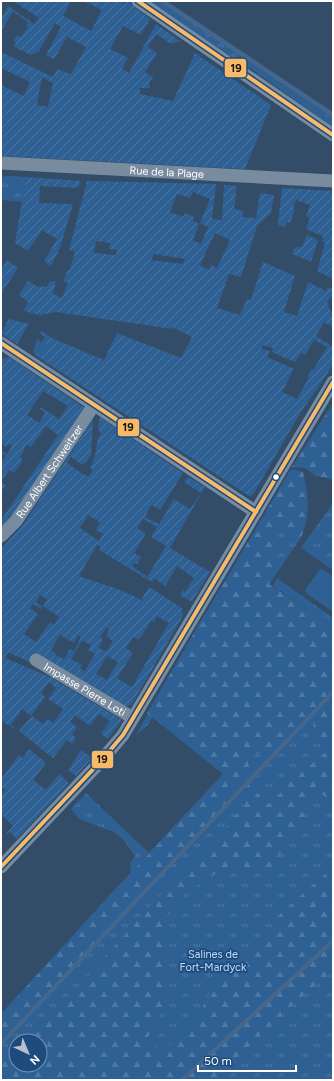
<svg xmlns="http://www.w3.org/2000/svg" width="334" height="1081" viewBox="0 0 334 1081" font-family="Figtree,sans-serif">
	<defs>
		<pattern id="grass-tufts" width="24" height="20" patternUnits="userSpaceOnUse"><rect width="24" height="20" fill="#2e6093"/><path d="M3 7l-1-3M5 7V3M7 7l1-3M15 17l-1-3M17 17v-4M19 17l1-3" fill="none" stroke="#4d78a3"/></pattern>
		<pattern id="forest-firs" width="22" height="20" patternUnits="userSpaceOnUse"><rect width="22" height="20" fill="#2e6093"/><path d="M5 1l3.5 6h-7zM16 11l3.5 6h-7z" fill="#4d78a3"/></pattern>
		<pattern id="wetland-marsh" width="20" height="14" patternUnits="userSpaceOnUse"><rect width="20" height="14" fill="#2e6093"/><path d="M1 5h8M5 5V1M11 12h8M15 12V8" fill="none" stroke="#4d78a3"/></pattern>
		<pattern id="garden-furrows" width="10" height="10" patternUnits="userSpaceOnUse"><rect width="10" height="10" fill="#2e6093"/><path d="M-1 1l2-2M0 10L10 0M9 11l2-2" fill="none" stroke="#4d78a3"/></pattern>
	</defs>
	<rect width="100%" height="100%" fill="#334c68"/>
	<g fill="url(#grass-tufts)" fill-rule="evenodd">
		<path d="M146,1H158L333,118V127L254,71Z"/>
		<path d="M6,176L26,177L22,202L1,200V177Z"/>
		<path d="M42,331L50,337L38,357L33,352L37,339L42,342L45,337L40,333Z"/>
		<path d="M333,503V570L301,548Z"/>
		<path d="M279,522L285,529L288,540L302,536L264,592L333,638V1080H1V1014L131,872L130,864L135,856L123,839L114,832L79,819L71,809L86,793L149,853L223,774L153,717L149,722L150,723L136,735L204,615L277,551L268,538ZM16,1041H40V1065H16Z"/>
		<path d="M277,578L333,618V627L273,586Z"/>
	</g>
	<g fill="url(#forest-firs)" fill-rule="evenodd">
		<path d="M333,403V480L316,476L305,468L292,467Z"/>
		<path d="M291,469L303,472C309,497 310,512 302,536L288,540L285,529L279,522L268,538L277,551L276,573L269,584L333,627V804L329,798L312,790L305,812L307,826L284,844L278,859L286,869L257,867L223,869L186,893L166,918L167,1001L148,1037L164,1053L198,1016L221,971L259,943L282,912L333,867V971L308,991L213,1080H1V1058L14,1052L16,1049V1065H40V1041H22L71,995L161,894L225,828L243,806L240,790L1,1041V1014L223,774L147,713ZM313,713L314,736L333,746L288,783L274,801L266,805L256,791L248,763L253,755L261,752L271,758Z"/>
	</g>
	<path fill="url(#wetland-marsh)" d="M158,1H167L333,112V118Z"/>
	<path fill="#2e6093" d="M320,569H322L333,576V612L306,593L305,590Z"/>
	<g fill="url(#garden-furrows)" fill-rule="evenodd">
		<path d="M13,1H71L63,16L91,31L102,10L84,1H120L125,4L127,1L150,19L141,35L123,26L110,49L128,58L122,69L129,73L156,24L180,41L171,44L156,34L148,47L157,53L145,72L153,77L149,82L150,88H140V94L173,101L195,53L271,105L245,169L1,156V85L24,96L30,82L1,68V52L53,77L57,69L71,74L86,47L67,37L54,59L46,55L61,27L55,23L39,51L31,55L14,47L16,43L13,41L17,35L21,37L28,27L26,26L28,22L13,12L1,31V19L8,6L34,24L39,18ZM42,77L53,83L48,107L37,105Z"/>
		<path d="M26,177L81,181L78,188L40,186L39,203L73,204L60,248L51,266L44,261L57,239L42,230L28,251L15,243Z"/>
		<path d="M87,181L216,184L212,219L222,220L224,185L237,186L234,209L243,211V217L256,218L260,193L274,195L271,213L257,226L241,277L229,274L217,308L240,315L247,299L251,300L263,262L295,276L284,312L297,316L308,282L326,291L328,287L333,289V298H330L327,303L332,313L331,316L333,317V327L324,322L316,336L333,347V365L299,415L253,495L249,496L38,357L50,337L104,360L117,333L181,358L192,337L172,327L171,329L159,327L56,312L40,315L23,311L28,302L19,295L28,281L39,287L48,286L49,282L56,281L53,294L62,298L68,283L63,282L67,271L70,270L75,251L69,250ZM193,192L210,199L200,223L208,227L201,244L193,240L199,224L193,221L194,217L185,213L183,217L170,212L177,194L190,198ZM215,233L230,240L217,268L211,265L209,270L200,265ZM96,241L110,243L109,249L117,250L116,255L94,253ZM154,254L185,259L183,264L151,260ZM314,340L327,347L313,370L311,369L308,376L309,377L297,399L282,392L294,369L267,357L270,351L261,349L263,345L273,348L272,352L295,362L301,353L305,355Z"/>
		<path d="M282,188L333,191V279L317,271L325,243L322,241L323,236L306,229L310,218L306,216L310,205L296,200L293,208L295,209L290,223L287,222L284,227L278,225Z"/>
		<path d="M307,235L318,240L311,262L292,254L295,247H302Z"/>
		<path d="M7,260L18,268L1,294V270Z"/>
		<path d="M9,319L29,324L17,344L1,333Z"/>
		<path d="M9,357L85,408L16,512L1,529V520L58,435L46,426L31,447L27,445L20,457L23,460L14,473L9,470L1,482L6,485L1,492V463L6,455L4,454L1,458V450L7,454L12,446L9,444L6,447L1,443V359ZM43,391L68,406L59,419L41,407L40,409L45,413L39,423L27,415Z"/>
		<path d="M100,417L183,473L160,510L151,505L145,517L159,524L174,499L190,509L201,493L184,482L188,477L205,487L170,548L210,572L192,602L180,595L183,590L185,592L194,578L177,566L165,586L154,578L152,582L99,550L101,547L97,545L79,576C99,584 122,588 141,600L149,587L182,608L183,616L132,704L125,707L8,652L5,658L52,678L122,720L108,739L101,734L110,721L99,714L90,726L75,715L70,722L77,727L72,734L76,738L72,744L67,740L53,758L19,731L32,716L43,724L47,719L53,723L63,709L48,699L56,688L49,682L41,693L45,697L31,716L22,709L11,725L19,731L3,722L1,723V549L23,525L93,419L91,455L86,463L81,464L71,457L67,463L84,475L89,476L93,470L90,468L95,456L98,438L101,434L98,428ZM88,515L100,522L96,530L103,534L99,541L80,528ZM143,519L157,527L151,537L166,546L147,577L132,566L134,563L137,564L141,557L134,553L146,533L137,528ZM40,595L47,599L43,606L59,617L54,625L50,622L36,642L24,634L38,614L30,608L33,604L41,609L42,606L36,602ZM157,616L169,623L132,687L117,678L133,653L126,648L133,637L139,640L151,621L154,622ZM106,628L109,630L106,636L113,641L106,652L99,648L103,640L100,637ZM60,635L74,643L78,635L81,637L74,651L70,649L64,659L55,655L56,653L51,650ZM84,641L91,645L88,650L95,654L85,671L80,669L82,665L71,659L81,642ZM107,656L118,662L107,680L96,674Z"/>
		<path d="M29,749L46,763L33,780L46,790L59,774L69,783L17,839L10,832L6,834L13,826L1,814V796L5,790L1,786V779L19,755L23,758Z"/>
		<path d="M81,750L92,758L76,776L68,770Z"/>
	</g>
	<g fill="none" stroke-linecap="round" stroke-linejoin="round">
		<g stroke="#46678c" stroke-width="4">
			<path d="M162,1L333,115"/>
			<path d="M1,1044L333,692"/>
			<path d="M182,1080L333,941"/>
		</g>
		<g stroke="#788b9f" stroke-width="13">
			<path d="M138,1L333,135"/>
			<path id="s1" d="M1,163L333,181"/>
			<path d="M1,343L256,512"/>
			<path id="s2" d="M1,536L16,521L94,405"/>
			<path id="s3" d="M36,660L133,718"/>
			<path d="M1,867L100,762L123,735L333,382"/>
		</g>
		<g stroke="#1d4b7e" stroke-width="7">
			<g id="bus-1">
				<path d="M138,1L333,135"/>
				<path d="M1,343L256,512"/>
				<path d="M1,867L100,762L123,735L333,382"/>
			</g>
		</g>
		<use href="#bus-1" stroke="#f7ba68" stroke-width="4"/>
	</g>
	<circle fill="#fff" stroke="#1d4b7e" stroke-width="1.5" cx="276" cy="477" r="3.5"/>
	<g text-anchor="middle" stroke-width="3.5" stroke-linejoin="round" paint-order="stroke">
		<g font-size="11" fill="#fff" stroke="#1d4b7e">
			<text dy="4" stroke="none"><textPath href="#s1" startOffset="166">Rue de la Plage</textPath></text>
			<text dy="4" stroke="none"><textPath href="#s2" startOffset="81">Rue Albert Schweitzer</textPath></text>
			<text dy="4" stroke="none"><textPath href="#s3" startOffset="57">Impasse Pierre Loti</textPath></text>
		</g>
		<g font-size="11" fill="#c4ddf6" stroke="#1d4b7e">
			<text x="213" y="958">Salines de<tspan x="213" dy="13">Fort-Mardyck</tspan></text>
		</g>
	</g>
	<g stroke="#1d4b7e" stroke-width="1.5">
		<rect x="224" y="58" width="23" height="20" rx="4" fill="#f7ba68"/>
		<rect x="117" y="418" width="23" height="19" rx="4" fill="#f7ba68"/>
		<rect x="91" y="750" width="23" height="19" rx="4" fill="#f7ba68"/>
	</g>
	<g font-size="11" text-anchor="middle" font-weight="bold" fill="#111">
		<text x="236" y="72">19</text>
		<text x="128" y="431">19</text>
		<text x="102" y="763">19</text>
	</g>
	<rect width="334" height="1081" fill="none" stroke="#ffffff" stroke-width="4"/>
	<g transform="translate(28 1053) rotate(136)"><circle r="19" fill="#1d4b7e" stroke="#7793b2"/>
	<path d="M0-3L7 15L0 10L-7 15Z" fill="#b8c0ca"/>
	<text y="-6" font-size="11" font-weight="bold" text-anchor="middle" fill="#ffffff">N</text>
	</g>
	<path d="M198 1065v6h98v-6" fill="none" stroke="#ffffff" stroke-width="2"/>
	<text x="204" y="1065" font-size="12" fill="#ffffff" stroke="#1d4b7e" stroke-width="3" paint-order="stroke">50 m</text>
</svg>
